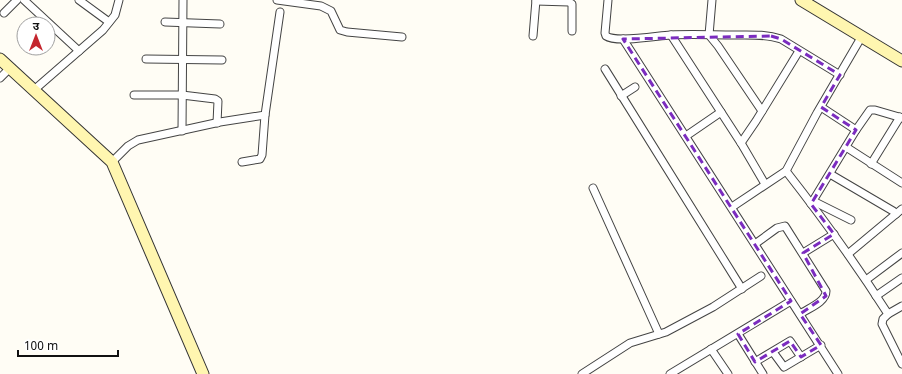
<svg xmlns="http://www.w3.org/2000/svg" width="902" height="374" viewBox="0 0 902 374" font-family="Georgia,'Noto Sans Devanagari',serif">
	<rect width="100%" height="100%" fill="#fffdf5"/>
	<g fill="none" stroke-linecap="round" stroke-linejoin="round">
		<g stroke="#444" stroke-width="9">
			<g id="street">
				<path d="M24,0L79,51"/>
				<path d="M79,0L109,22"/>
				<path d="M277,0L321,6L331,11L340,30L347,32L402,37"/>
				<path d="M608,0L605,33L606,36C616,43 656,36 670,35C692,34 713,35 735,35C750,35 766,34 781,39L840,75"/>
				<path d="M712,0L709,35L718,46L762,111"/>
				<path d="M536,1L569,2L572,4V31"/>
				<path d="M4,13L17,0"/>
				<path d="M165,22L220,24"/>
				<path d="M671,35L741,143L765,184"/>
				<path d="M533,36L536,0"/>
				<path d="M623,39L838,374"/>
				<path d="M146,59L222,60"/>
				<path d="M605,69L742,289"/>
				<path d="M0,78L10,68"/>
				<path d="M34,90L103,30L115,15L119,0"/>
				<path d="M134,95H182L215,99L218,101L217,123"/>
				<path d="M621,96L635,87"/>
				<path d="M821,107L856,130"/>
				<path d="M182,131L183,0"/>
				<path d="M686,136L721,112"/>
				<path d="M741,143L756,121L799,51"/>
				<path d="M846,147L902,183"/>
				<path d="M112,162L128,146L138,140L220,122L265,115L280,12"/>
				<path d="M242,162L260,159L262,155L265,115"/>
				<path d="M871,164L900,117"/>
				<path d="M786,171C822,217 856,264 888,314L883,319L882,324L902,364"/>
				<path d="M830,174L893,211L896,214"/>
				<path d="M593,188L659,334"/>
				<path d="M813,201L851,220"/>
				<path d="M811,204L856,130L870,110H875L902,118"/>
				<path d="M732,207L786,171L817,113L862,36"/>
				<path d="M755,244L777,228L785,226L826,291C826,302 809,308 800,314"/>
				<path d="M803,253L834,234"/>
				<path d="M848,254L902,209"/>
				<path d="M866,280L902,253"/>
				<path d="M876,296L902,278"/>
				<path d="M888,314L902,306"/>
				<path d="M738,334L763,374"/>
				<path d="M711,349L728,374"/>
				<path d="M773,352L784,367L821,345"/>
				<path d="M755,362L790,341L801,357"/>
				<path d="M582,374L630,343L666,332L713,307L761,276"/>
				<path d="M670,374L791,301"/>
			</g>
		</g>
		<g stroke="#333" stroke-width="13">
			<g id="secondary">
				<path d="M801,0L902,61"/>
				<path d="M0,59L112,162L203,374"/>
			</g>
		</g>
		<use href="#street" stroke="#fff" stroke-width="7"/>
		<use href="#secondary" stroke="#fff6b0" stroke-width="11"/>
	</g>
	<path fill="none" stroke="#7b2cbf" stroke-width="3" stroke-dasharray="8 5" stroke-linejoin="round" d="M771,36L781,39L840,75L821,107L856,130L811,204L834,234L803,253L826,296L800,314L821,345L801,357L790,341L755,362L738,334L791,301L623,39Z"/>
	<g transform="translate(36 36)"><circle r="19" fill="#ffffff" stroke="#a0a0a0"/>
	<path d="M0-3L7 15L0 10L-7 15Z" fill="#c4262e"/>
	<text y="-6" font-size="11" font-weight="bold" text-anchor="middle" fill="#111111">उ</text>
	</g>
	<path d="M18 350v6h100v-6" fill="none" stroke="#111111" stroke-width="2"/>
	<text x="24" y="350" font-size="12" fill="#111111" stroke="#ffffff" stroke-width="3" paint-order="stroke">100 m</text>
</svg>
